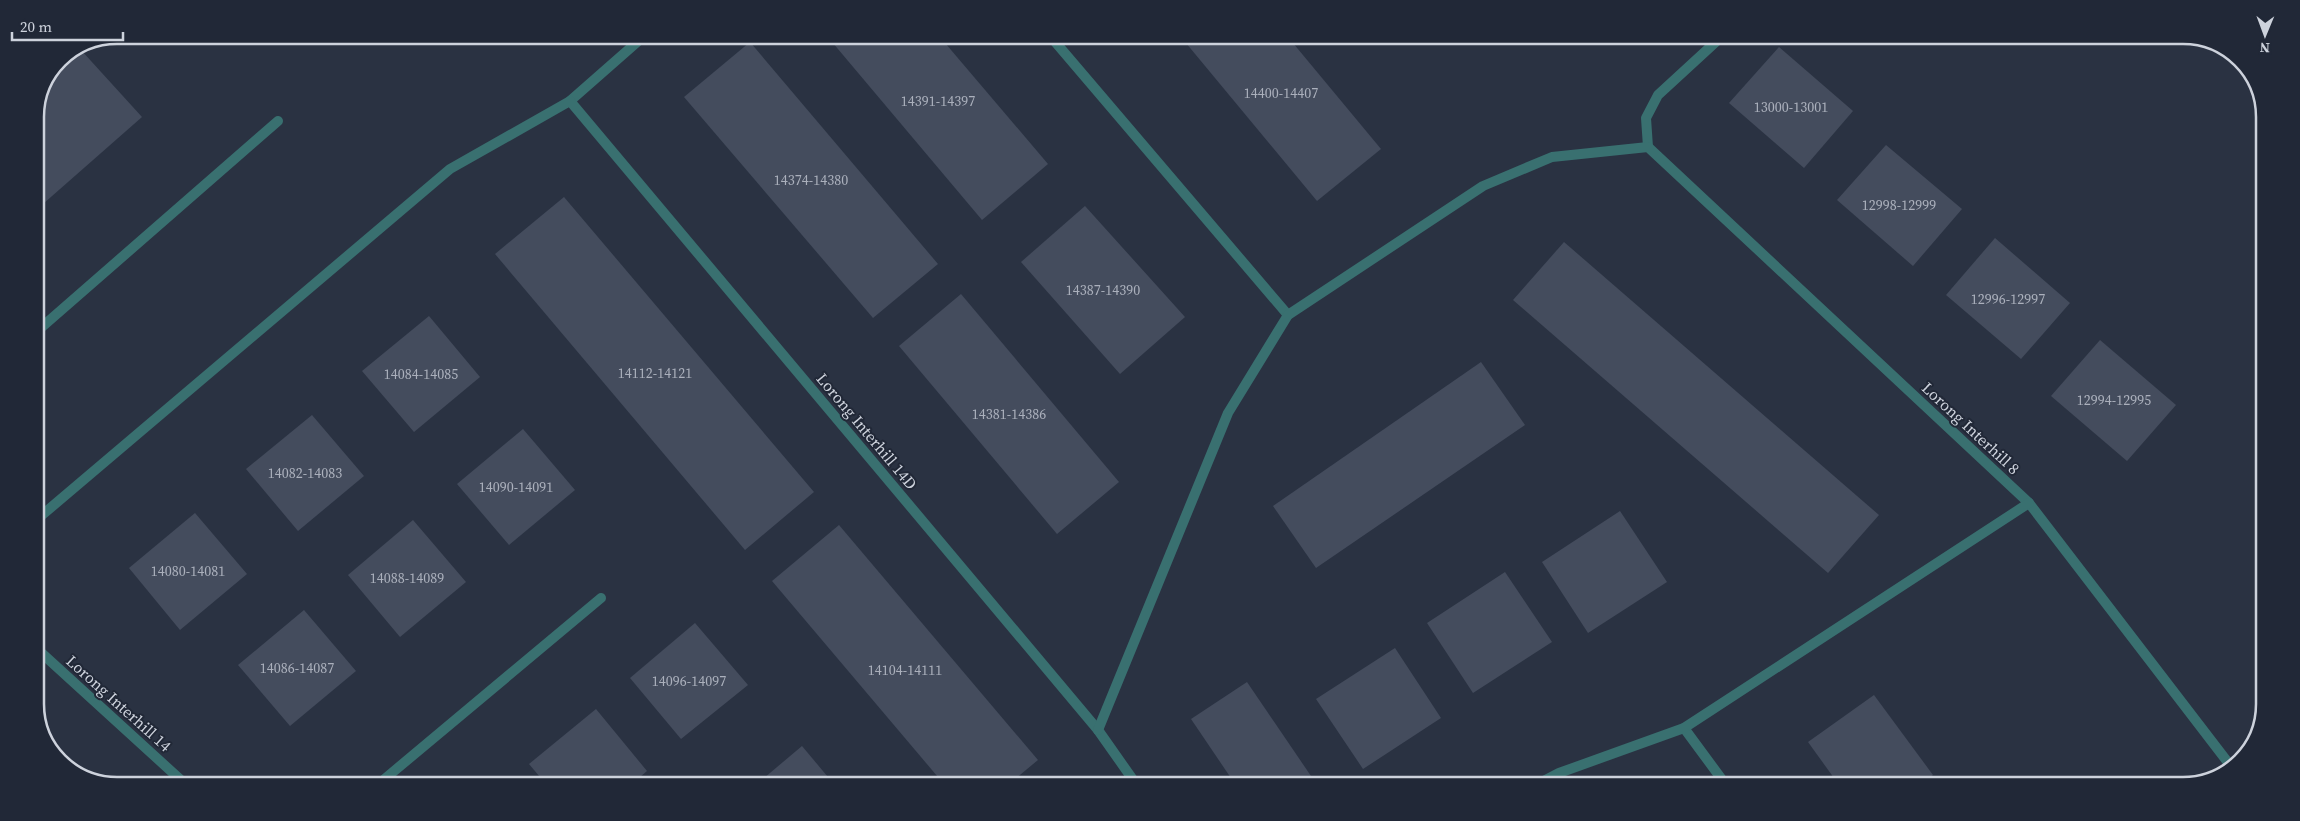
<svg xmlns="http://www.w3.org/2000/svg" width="2300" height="821" viewBox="0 0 2300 821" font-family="'Source Serif 4',serif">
	<rect width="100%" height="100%" fill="#2a3242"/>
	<g fill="#444c5d">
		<path d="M827,36L940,37L1048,164L982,220Z"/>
		<path d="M1181,37H1288L1381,149L1317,201Z"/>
		<path d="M750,42L938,264L873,318L684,97Z"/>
		<path d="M1779,47L1853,111L1804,168L1729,103Z"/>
		<path d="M81,50L142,117L35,211V112L55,69L72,54Z"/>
		<path d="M1886,145L1962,209L1913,266L1837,200Z"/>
		<path d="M564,197L814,492L745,550L495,254Z"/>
		<path d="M1085,206L1185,317L1120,374L1021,262Z"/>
		<path d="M1995,238L2070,303L2021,359L1946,295Z"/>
		<path d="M1564,242L1879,515L1828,573L1513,300Z"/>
		<path d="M961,294L1119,482L1057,534L899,346Z"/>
		<path d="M429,316L480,377L414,432L362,371Z"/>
		<path d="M2100,340L2176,405L2127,461L2051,396Z"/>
		<path d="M1481,362L1525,425L1316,568L1273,506Z"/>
		<path d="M312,415L364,476L298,531L246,469Z"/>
		<path d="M523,429L575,490L509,545L457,484Z"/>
		<path d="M1620,511L1667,582L1588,633L1542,562Z"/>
		<path d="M195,513L247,574L180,630L129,568Z"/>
		<path d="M413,520L466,582L400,637L348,575Z"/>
		<path d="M839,525L1038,760L1009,784L943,783L772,581Z"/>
		<path d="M1505,572L1552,642L1473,693L1427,623Z"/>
		<path d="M304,610L356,671L290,726L238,665Z"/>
		<path d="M695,623L748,685L681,739L630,678Z"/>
		<path d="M1395,648L1441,718L1363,769L1316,699Z"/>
		<path d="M1247,682L1311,776L1299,784H1235L1191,719Z"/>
		<path d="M1874,695L1933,775L1920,785H1839L1808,742Z"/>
		<path d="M596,709L647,771L633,783H545L529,764Z"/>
		<path d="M802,746L833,783H758Z"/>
	</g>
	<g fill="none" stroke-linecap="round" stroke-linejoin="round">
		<g stroke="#397070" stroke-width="10">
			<path d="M570,101L644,36"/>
			<path d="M1648,147L1646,118L1658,95L1720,38"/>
		</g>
		<g stroke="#397070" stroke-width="10">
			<path d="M1051,37L1288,315"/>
			<path d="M35,333L278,121"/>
			<path d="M35,521L450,169L570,101L1098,730L1136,784"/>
			<path d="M35,647L183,782"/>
			<path d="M1684,728L1726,785"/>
			<path d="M1098,730L1228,413L1288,315L1483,186L1552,157L1648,147L2029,503L2233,769"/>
			<path d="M381,782L601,598"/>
			<path d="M1536,785L1559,773L1684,728L2029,503"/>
		</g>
	</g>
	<g text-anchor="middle" stroke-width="4" stroke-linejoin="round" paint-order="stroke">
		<g font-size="14" fill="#abb0bc">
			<text x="1281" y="98">14400-14407</text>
			<text x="938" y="106">14391-14397</text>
			<text x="1791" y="112">13000-13001</text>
			<text x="811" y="185">14374-14380</text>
			<text x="1899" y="210">12998-12999</text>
			<text x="1103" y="295">14387-14390</text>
			<text x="2008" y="304">12996-12997</text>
			<text x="655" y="378">14112-14121</text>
			<text x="421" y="379">14084-14085</text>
			<text x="2114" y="405">12994-12995</text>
			<text x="1009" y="419">14381-14386</text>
			<text x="305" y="478">14082-14083</text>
			<text x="516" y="492">14090-14091</text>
			<text x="188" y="576">14080-14081</text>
			<text x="407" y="583">14088-14089</text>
			<text x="297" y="673">14086-14087</text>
			<text x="905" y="675">14104-14111</text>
			<text x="689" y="686">14096-14097</text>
		</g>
		<g font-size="16" fill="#cdd2dc" stroke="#212837">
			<text transform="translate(1971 428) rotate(43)" y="6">Lorong Interhill 8</text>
			<text transform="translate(867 431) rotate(50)" y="6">Lorong Interhill 14D</text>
			<text transform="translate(119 703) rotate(42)" y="6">Lorong Interhill 14</text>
		</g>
	</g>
	<path d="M0 0H2300V821H0ZM117 44H2183A73 73 0 0 1 2256 117V704A73 73 0 0 1 2183 777H117A73 73 0 0 1 44 704V117A73 73 0 0 1 117 44Z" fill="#212837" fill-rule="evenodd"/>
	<path fill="none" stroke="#cdd2dc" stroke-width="2.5" d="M117 44H2183A73 73 0 0 1 2256 117V704A73 73 0 0 1 2183 777H117A73 73 0 0 1 44 704V117A73 73 0 0 1 117 44Z"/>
	<g transform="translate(2265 35) rotate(181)" stroke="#212837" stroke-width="4" paint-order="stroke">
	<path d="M0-4L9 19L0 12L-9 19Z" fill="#cdd2dc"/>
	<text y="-8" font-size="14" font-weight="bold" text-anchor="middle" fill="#cdd2dc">N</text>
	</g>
	<path d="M12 32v8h111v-8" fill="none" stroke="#cdd2dc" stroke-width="2.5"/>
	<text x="20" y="32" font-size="15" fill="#cdd2dc" stroke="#212837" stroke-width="4" paint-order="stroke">20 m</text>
</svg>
